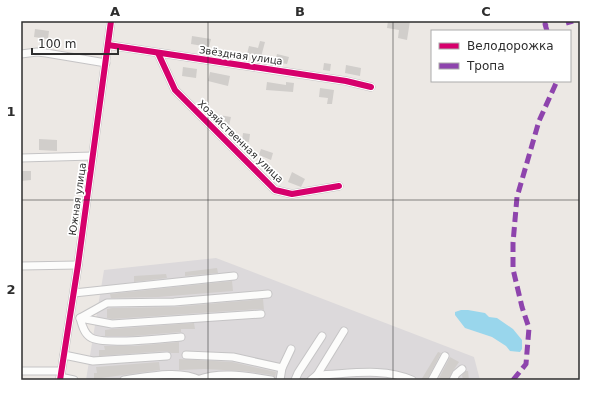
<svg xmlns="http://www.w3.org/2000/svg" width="601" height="401" viewBox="0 0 601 401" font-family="'DejaVu Sans',sans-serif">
	<rect width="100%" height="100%" fill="#ece8e4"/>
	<path fill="#dcd9db" d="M216,258L474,357L480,380H86L104,270Z"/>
	<path fill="#99d6ec" d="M461,310H468L485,313L489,317L497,318L513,329L522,340V349L520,352L510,351L506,346L492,337L465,328L455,315V312Z"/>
	<g fill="#d1cecb">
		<path d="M388,21H410L407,40L398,38L399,30L387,28Z"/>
		<path d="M35,29L49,31L48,39L34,37Z"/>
		<path d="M192,36L211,39L209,47L191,44Z"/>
		<path d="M260,41L265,42L261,57L247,54L249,46L258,48Z"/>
		<path d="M277,54L289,57L287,64L275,62Z"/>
		<path d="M324,63L331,64L330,71L323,70Z"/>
		<path d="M346,65L361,68L360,76L345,73Z"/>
		<path d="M183,67L197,69L196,78L182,76Z"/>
		<path d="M210,72L230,76L228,86L208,81Z"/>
		<path d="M267,82L286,85V82L294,83L293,92L266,90Z"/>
		<path d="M320,88L334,90L332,104H327L328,98L319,97Z"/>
		<path d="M219,115L231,117L229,126L217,124Z"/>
		<path d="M243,133L250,134L249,142L242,141Z"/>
		<path d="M39,139L57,140V151L39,150Z"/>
		<path d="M261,149L273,153L271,160L259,155Z"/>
		<path d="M21,171H31V180L21,181Z"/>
		<path d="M292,172L305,179L301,187L288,182Z"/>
		<path d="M217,268L218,273L185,276V272Z"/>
		<path d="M166,274L167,278L134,282V276Z"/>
		<path d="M232,281L233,291L158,297L111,298L110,294Z"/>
		<path d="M263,299L264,310L261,309L112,319L107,318V309L112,308L174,307Z"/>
		<path d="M194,323L195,329H181V332L133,336H105V330L112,329Z"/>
		<path d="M179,342V353H171L167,351L99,356V350H105L104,346H134Z"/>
		<path d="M438,352L441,353L427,380H421Z"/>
		<path d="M450,357L459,362L455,368L452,372L448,380H438Z"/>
		<path d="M179,359L232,362L276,372L275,378L272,375L244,371L204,369L179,370Z"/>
		<path d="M159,362L160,370L94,379V373H97L96,367Z"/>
		<path d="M466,371H468L469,380H463L462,375Z"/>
	</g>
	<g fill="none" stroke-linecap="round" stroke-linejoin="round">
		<g stroke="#c5c4c5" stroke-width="9">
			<g id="minor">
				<path d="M108,45L346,81L371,87"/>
				<path d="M158,53L175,90L275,190L292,194L339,186"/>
				<path d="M21,54L37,52L46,53L106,63"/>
				<path d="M21,158L93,156"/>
				<path d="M21,266L78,265"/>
				<path d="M74,293L234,276"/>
				<path d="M80,318L112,324L261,314"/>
				<path d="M181,337C164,338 102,346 90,337C84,333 82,325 80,318L107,303L174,302L268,294"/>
				<path d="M64,355L93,361L167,356"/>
				<path d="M186,355L233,357L282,368"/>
				<path d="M21,371H61"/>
				<path d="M317,375L344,331"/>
				<path d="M60,377L74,380"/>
				<path d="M60,380L78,265L111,21"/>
				<path d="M124,380C146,377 179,369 200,380"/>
				<path d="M197,380C221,371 246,376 271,380"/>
				<path d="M280,380L282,368L291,349"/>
				<path d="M295,380L298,373L322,336"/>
				<path d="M311,380L317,375C349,374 383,367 412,380"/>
				<path d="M432,380L445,356"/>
				<path d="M453,380L456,374L462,369"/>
			</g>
		</g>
		<use href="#minor" stroke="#fcfcfb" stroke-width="7"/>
		<g stroke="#8e44ad" stroke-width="5" stroke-dasharray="10 5" stroke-linecap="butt">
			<path d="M566,23L573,21"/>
			<path d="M547,31L545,24L552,21"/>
			<path d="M513,380L526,364L529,328L522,307L513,269V243L517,197L539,121L557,81"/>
		</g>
		<g stroke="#fff" stroke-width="8">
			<g id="cycleway">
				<path d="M108,45L346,81L371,87"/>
				<path d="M158,53L175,90L275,190L292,194L339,186"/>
				<path d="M60,380L78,265L111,21"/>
			</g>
		</g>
		<use href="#cycleway" stroke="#d6006c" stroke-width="6"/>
	</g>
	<path fill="none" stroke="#2e2e2e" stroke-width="1" stroke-opacity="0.55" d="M208,21V380M393,21V380M21,200H580"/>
	<g text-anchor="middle" stroke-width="3.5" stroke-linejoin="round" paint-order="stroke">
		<g font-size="10" fill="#2e2e2e" stroke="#fff">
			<text transform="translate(241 55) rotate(8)" y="4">Звёздная улица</text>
			<text transform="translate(241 141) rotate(44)" y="4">Хозяйственная улица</text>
			<text transform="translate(77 199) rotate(-82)" y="4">Южная улица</text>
		</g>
	</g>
	<rect width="601" height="401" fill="none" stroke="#ffffff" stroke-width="44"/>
	<rect x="431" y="30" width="140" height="52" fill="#ffffff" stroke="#ababab"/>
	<rect x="439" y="43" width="20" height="6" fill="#d6006c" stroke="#ababab"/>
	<text x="467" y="50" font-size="12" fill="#2e2e2e">Велодорожка</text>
	<rect x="439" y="63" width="20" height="6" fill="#8e44ad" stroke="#ababab"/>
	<text x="467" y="70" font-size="12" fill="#2e2e2e">Тропа</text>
	<path d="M32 48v6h86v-6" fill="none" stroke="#2e2e2e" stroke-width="2"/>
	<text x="38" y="48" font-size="12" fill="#2e2e2e" stroke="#ffffff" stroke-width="3" paint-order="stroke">100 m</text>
	<rect x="22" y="22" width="557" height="357" fill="none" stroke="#2e2e2e" stroke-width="1.5"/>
	<g font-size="13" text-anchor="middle" font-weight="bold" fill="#2e2e2e">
		<text x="115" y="16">A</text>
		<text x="300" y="16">B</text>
		<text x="486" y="16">C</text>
		<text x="11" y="116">1</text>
		<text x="11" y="294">2</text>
	</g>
</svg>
